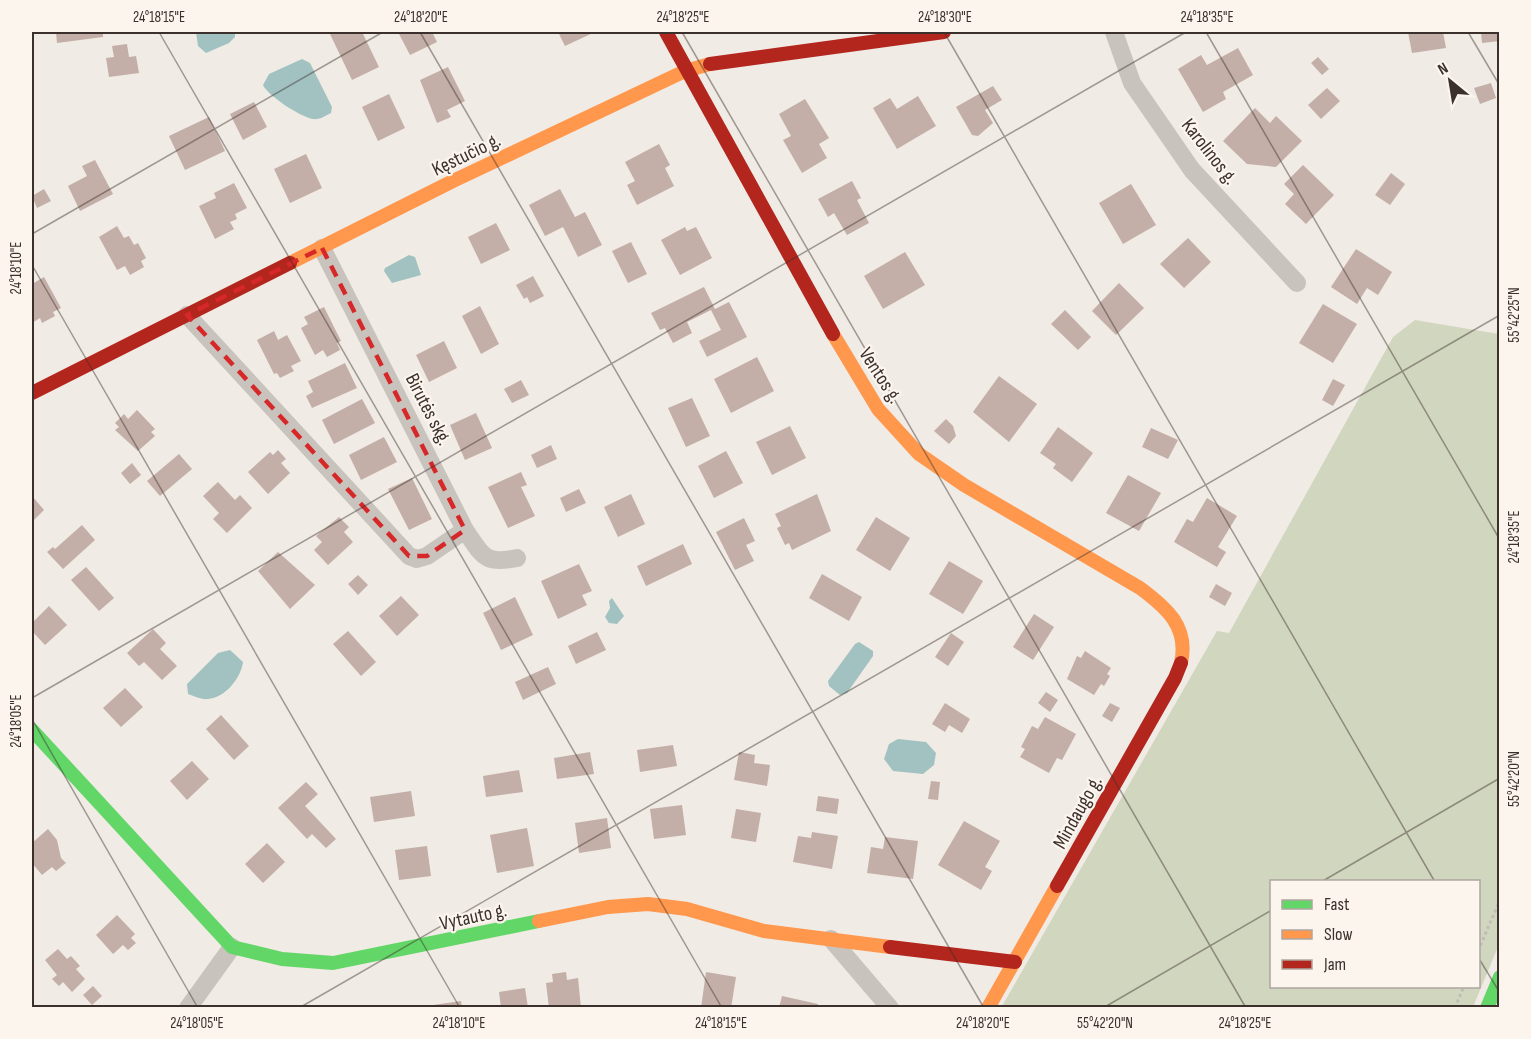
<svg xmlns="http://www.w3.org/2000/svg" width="1531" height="1039" viewBox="0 0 1531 1039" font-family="'Sofia Sans Condensed',sans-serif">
	<rect width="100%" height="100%" fill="#f0ebe5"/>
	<path fill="#d1d6bf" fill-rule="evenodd" d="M1415,320L1499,334L1500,942L1473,1007L1001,1008L1217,631L1229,633L1393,337ZM1272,882H1478V986H1272Z"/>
	<g fill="#a1c2c1">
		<path d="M196,32H235V37L229,43L206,53L198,46Z"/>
		<path d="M302,59L310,63L332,107L331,113C325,116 320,120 313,119C301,117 268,96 263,85L269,74Z"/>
		<path d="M409,255L415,257L421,275L392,283L384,271L385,268Z"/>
		<path d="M612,598L624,616L617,624L609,623L605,617L610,608L609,601Z"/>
		<path d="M859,642L873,651V656L847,693L840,695L829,686L828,681L855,644Z"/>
		<path d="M230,650L243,662C241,678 225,698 208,699C202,700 194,696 188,694L187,684L218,653Z"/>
		<path d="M898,739L926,742L936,753L934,765L923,774L893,771L884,759L889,744Z"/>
	</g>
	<g fill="#c3afa7">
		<path d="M56,32H103V37L57,43Z"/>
		<path d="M335,32H362L379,67L352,80L330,34Z"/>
		<path d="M398,32H432L437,42L410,55Z"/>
		<path d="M558,32H595L565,46Z"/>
		<path d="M1408,32H1443L1446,48L1412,53Z"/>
		<path d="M1481,32H1500V41L1482,43Z"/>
		<path d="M127,44L129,57L136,56L139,73L109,77L106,58L114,57L112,46Z"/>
		<path d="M1238,48L1253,75L1223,92L1226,99L1203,112L1178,69L1201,55L1207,65Z"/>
		<path d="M1318,57L1329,69L1322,75L1311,63Z"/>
		<path d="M448,67L465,101L447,110L451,117L437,123L420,80Z"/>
		<path d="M1491,83L1496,98L1480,104L1474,88Z"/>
		<path d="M993,86L1002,100L985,110L993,123L978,136L972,135L956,107Z"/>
		<path d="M1327,88L1340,101L1321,119L1308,105Z"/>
		<path d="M389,94L405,128L378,141L362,107Z"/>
		<path d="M918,96L936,126L897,149L873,108L890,98L897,109Z"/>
		<path d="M805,99L829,138L819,144L827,158L802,173L783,140L791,136L779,114Z"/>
		<path d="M254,102L267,127L243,140L230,114Z"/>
		<path d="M1255,108L1270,123L1276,116L1302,141L1276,167L1247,164L1223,141Z"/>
		<path d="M209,117L225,151L185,170L169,136Z"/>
		<path d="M659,144L670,165L665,168L674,186L637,205L627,185L635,181L625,162Z"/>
		<path d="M306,154L322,188L290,203L274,169Z"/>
		<path d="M95,160L113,194L80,211L68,186L87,176L82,166Z"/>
		<path d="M1303,165L1334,195L1306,224L1285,204L1294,194L1284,184Z"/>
		<path d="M1391,173L1405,184L1390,205L1375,195Z"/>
		<path d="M852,181L861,198L857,200L869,223L847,235L834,213L828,217L818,199Z"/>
		<path d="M234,183L247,208L235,214L237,219L230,222L234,229L215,239L199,206L216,198L214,193Z"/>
		<path d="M1131,184L1156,225L1123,244L1099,203Z"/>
		<path d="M44,189L51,201L37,208L32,196Z"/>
		<path d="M560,189L575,217L585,212L602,245L578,257L563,227L545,236L529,205Z"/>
		<path d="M496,223L510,250L481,264L468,237Z"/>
		<path d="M117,226L124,238L129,236L134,245L138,243L146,258L141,261L144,267L130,275L125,266L117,270L99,237Z"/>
		<path d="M685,227L687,231L696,227L712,258L680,275L661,240Z"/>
		<path d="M1188,238L1211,262L1184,288L1160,264Z"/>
		<path d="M631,242L647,274L628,283L612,251Z"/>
		<path d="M1356,249L1392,272L1378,295L1367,288L1357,304L1331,287Z"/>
		<path d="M905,252L925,285L883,309L864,276Z"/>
		<path d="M533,276L544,296L530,303L527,297L524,299L516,285Z"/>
		<path d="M44,277L61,308L53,312L55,316L42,323L40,318L32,323V284Z"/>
		<path d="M1119,283L1144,308L1116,335L1092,311Z"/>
		<path d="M704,287L715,309L729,302L747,337L707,357L699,341L721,330L711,310L687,322L692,333L673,343L665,328L660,330L651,313Z"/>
		<path d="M1323,304L1357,324L1333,363L1299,343Z"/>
		<path d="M480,306L499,344L481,354L462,316Z"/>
		<path d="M324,307L341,341L337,343L340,350L327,357L323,350L315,355L301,328L308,324L304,317Z"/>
		<path d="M1065,310L1091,337L1078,350L1051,324Z"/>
		<path d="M274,331L278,340L287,335L301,361L291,366L294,371L280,378L277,373L274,374L257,340Z"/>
		<path d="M444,341L457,368L429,382L416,355Z"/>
		<path d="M757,357L774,391L731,413L714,379Z"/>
		<path d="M345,363L357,388L312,408L306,396L313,392L308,381Z"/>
		<path d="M999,376L1037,404L1009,442L973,412Z"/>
		<path d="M1333,379L1345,385L1333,406L1322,400Z"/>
		<path d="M521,380L529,395L512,403L504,389Z"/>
		<path d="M692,398L710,436L686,447L668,408Z"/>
		<path d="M362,399L375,423L334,444L322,420Z"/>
		<path d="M137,410L155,429L151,432L155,436L138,451L115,430L119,427L115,423L124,414L128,419Z"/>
		<path d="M476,413L492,448L465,460L450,425Z"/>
		<path d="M946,419L953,426L956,436L949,444L934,431Z"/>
		<path d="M790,426L806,458L772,475L756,442Z"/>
		<path d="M1058,427L1093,453L1072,482L1053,468L1056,464L1040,453Z"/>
		<path d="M1151,428L1178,440L1168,459L1142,447Z"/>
		<path d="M384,437L397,462L361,480L349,455Z"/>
		<path d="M551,445L557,459L537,468L531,455Z"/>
		<path d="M278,450L286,459L281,463L290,473L268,494L248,472L270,452L273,455Z"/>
		<path d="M726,451L743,483L714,498L698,466Z"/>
		<path d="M179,454L192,469L160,496L147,481Z"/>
		<path d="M132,463L141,475L130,484L121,473Z"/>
		<path d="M521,472L527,485L521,487L535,516L508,528L488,487Z"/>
		<path d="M1128,475L1161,493L1139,531L1106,513Z"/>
		<path d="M412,478L432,519L409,530L388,489Z"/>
		<path d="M218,482L235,500L240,495L252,508L227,533L213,519L219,513L203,496Z"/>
		<path d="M579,489L586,503L566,512L560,498Z"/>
		<path d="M631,494L645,524L618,537L604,507Z"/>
		<path d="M817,494L831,531L792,550L789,543L785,545L777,528L781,526L775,514Z"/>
		<path d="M32,496L44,510L32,522Z"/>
		<path d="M1207,498L1237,516L1218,547L1226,552L1217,567L1174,542L1187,519L1193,522Z"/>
		<path d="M339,517L349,527L344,532L353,542L328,565L314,550L322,542L316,536Z"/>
		<path d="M876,517L910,538L890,571L856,550Z"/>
		<path d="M744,518L755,541L746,545L754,561L735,570L716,532Z"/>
		<path d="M82,525L95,540L63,569L47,552L53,547L55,549Z"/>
		<path d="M683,544L692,564L646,586L637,566Z"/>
		<path d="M278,552L315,585L290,609L258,571Z"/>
		<path d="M949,561L983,581L963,614L929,594Z"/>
		<path d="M579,564L592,591L582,595L587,605L558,619L541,581Z"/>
		<path d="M86,567L114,598L99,611L71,580Z"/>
		<path d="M822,574L862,597L849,621L809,598Z"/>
		<path d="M358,575L368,585L358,595L348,584Z"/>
		<path d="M1216,584L1232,593L1225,606L1209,597Z"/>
		<path d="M401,596L419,615L397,636L379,616Z"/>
		<path d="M515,597L533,635L501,650L483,613Z"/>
		<path d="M49,606L67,625L45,645L32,631V623Z"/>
		<path d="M1034,614L1054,627L1033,660L1013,647Z"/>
		<path d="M153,629L166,643L160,649L177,666L162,680L144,662L139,666L127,653Z"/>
		<path d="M348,631L376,662L361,676L333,644Z"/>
		<path d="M597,632L606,650L576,664L568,646Z"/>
		<path d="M951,633L964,642L948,666L935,657Z"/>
		<path d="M1085,651L1111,668L1107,674L1110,676L1104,686L1101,684L1094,695L1067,679L1077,656L1081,658Z"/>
		<path d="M548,667L556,684L523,700L515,682Z"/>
		<path d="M125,688L143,707L121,727L103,708Z"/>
		<path d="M1046,692L1058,700L1050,712L1038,703Z"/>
		<path d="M945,703L970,719L962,733L949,725L945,732L932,724Z"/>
		<path d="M1110,703L1120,708L1112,722L1102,716Z"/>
		<path d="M221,715L249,746L234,760L206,729Z"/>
		<path d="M1045,717L1076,734L1062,760L1057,758L1049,773L1020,757L1025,749L1021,747L1032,726L1038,729Z"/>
		<path d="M673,745L677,766L640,772L637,750Z"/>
		<path d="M590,752L594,774L557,779L554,758Z"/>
		<path d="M739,752L755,755L754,763L770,765L767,786L734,780Z"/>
		<path d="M192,761L209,779L187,800L170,781Z"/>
		<path d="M519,770L523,792L486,797L483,776Z"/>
		<path d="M931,781L940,782L938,800L928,799Z"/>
		<path d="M306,782L318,794L305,806L336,839L326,848L312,834L307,839L278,808Z"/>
		<path d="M411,791L415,816L374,822L370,797Z"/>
		<path d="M818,796L839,799L837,814L816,811Z"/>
		<path d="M682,805L686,835L654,839L650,809Z"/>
		<path d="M736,809L761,813L756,842L731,838Z"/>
		<path d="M607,818L611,848L579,853L575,823Z"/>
		<path d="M964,821L1000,841L985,867L992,871L981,890L938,865Z"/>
		<path d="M527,828L534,866L497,873L490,835Z"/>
		<path d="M48,829L57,840L61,858L66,863L56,871L52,867L42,875L32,863V843Z"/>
		<path d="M812,832L838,836L832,869L793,862L798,836L811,838Z"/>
		<path d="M885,837L918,841L913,879L867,873L871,847L883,849Z"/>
		<path d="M267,843L285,862L263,883L245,864Z"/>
		<path d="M427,846L431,876L399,880L395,850Z"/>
		<path d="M117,915L135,934L131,938L136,943L128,950L123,945L113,954L96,935Z"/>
		<path d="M58,949L67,959L71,956L80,966L76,969L85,979L72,992L63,982L59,986L52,979L57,975L45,960Z"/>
		<path d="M566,972L567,980L578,978L581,1008H549L546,983L553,982L552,974Z"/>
		<path d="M706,972L736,977L731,1008H701Z"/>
		<path d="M93,986L102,996L92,1005L83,995Z"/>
		<path d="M525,988L528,1008H501L499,992Z"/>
		<path d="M782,996L818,1004L817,1008H779Z"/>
		<path d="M461,1001L462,1008H433V1005Z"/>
	</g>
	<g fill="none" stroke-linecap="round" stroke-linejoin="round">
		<g stroke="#c2bbb6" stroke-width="3" stroke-dasharray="3 3" stroke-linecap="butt">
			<path d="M1478,951L1500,900"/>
			<path d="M1455,1008L1464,986"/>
		</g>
		<g stroke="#c9c3be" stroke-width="18">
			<path d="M1114,32L1132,83L1192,170L1297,283"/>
			<path d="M322,248L465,530C483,556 484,565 517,558"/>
			<path d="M187,315L409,556L417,559L427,556L465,530"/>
			<path d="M831,939L890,1008"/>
			<path d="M188,1008L232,947"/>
		</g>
		<g stroke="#63d668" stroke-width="14">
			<path d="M32,730L232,947L282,959L333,963L539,921"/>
			<path d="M1487,1008L1500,977"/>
		</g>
		<g stroke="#ff974d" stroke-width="14">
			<path d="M290,263L453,181L685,71L710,64"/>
			<path d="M833,334L878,409L919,454L964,485L1140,588C1167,608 1189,627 1181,663"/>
			<path d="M539,921L608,907L648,904L687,909L764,931L890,947"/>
			<path d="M988,1008L1057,886"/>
		</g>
		<g stroke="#b3261e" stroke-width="14">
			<path d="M666,32L833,334"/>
			<path d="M710,64L944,32"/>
			<path d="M32,393L290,263"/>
			<path d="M1057,886L1175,678L1181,663"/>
			<path d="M890,947L1015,962"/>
		</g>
	</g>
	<path fill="none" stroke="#d62828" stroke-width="4.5" stroke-dasharray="12 8" stroke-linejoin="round" d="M322,248L465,530L427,556H409L187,315Z"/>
	<path fill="none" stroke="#3b302b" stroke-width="1.5" stroke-opacity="0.45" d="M159,32L722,1008M420,32L984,1008M682,32L1246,1008M944,32L1435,882M1206,32L1500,540M1468,32L1500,86M32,234L383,32M32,265L460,1008M32,698L1186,32M32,719L198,1008M1321,882L1500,778M1478,957L1500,993M299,1008L1500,315M1103,1008L1272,910"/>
	<g text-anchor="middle" stroke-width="4.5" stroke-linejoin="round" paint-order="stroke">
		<g font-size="20" fill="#3b302b" stroke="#fbf5ee">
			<text transform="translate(1210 151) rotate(52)" y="7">Karolinos g.</text>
			<text transform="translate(466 154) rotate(-26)" y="7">Kęstučio g.</text>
			<text transform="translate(881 375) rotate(57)" y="7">Ventos g.</text>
			<text transform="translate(429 409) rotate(63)" y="7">Birutės skg.</text>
			<text transform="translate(1077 812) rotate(-61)" y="7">Mindaugo g.</text>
			<text transform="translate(473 916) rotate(-12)" y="7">Vytauto g.</text>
		</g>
	</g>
	<rect width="1531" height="1039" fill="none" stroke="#fbf5ee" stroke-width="66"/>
	<rect x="1270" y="880" width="210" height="108" fill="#fbf5ee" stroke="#aea6a0" stroke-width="1.5"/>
	<rect x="1282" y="900" width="30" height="9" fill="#63d668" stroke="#aea6a0" stroke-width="1.5"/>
	<text x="1324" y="910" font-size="18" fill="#3b302b">Fast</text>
	<rect x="1282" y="930" width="30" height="9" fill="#ff974d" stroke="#aea6a0" stroke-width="1.5"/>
	<text x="1324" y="940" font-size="18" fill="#3b302b">Slow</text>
	<rect x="1282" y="960" width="30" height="9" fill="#b3261e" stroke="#aea6a0" stroke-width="1.5"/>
	<text x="1324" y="970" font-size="18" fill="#3b302b">Jam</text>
	<g transform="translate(1450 81) rotate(330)" stroke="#fbf5ee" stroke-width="4.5" paint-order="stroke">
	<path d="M0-4.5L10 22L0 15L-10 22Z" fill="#3b302b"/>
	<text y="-9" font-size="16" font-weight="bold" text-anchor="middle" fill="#3b302b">N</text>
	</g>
	<rect x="33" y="33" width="1465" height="973" fill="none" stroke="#3b302b" stroke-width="2"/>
	<g font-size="15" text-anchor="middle" fill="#3b302b">
		<text x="159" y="22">24°18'15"E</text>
		<text x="421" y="22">24°18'20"E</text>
		<text x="683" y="22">24°18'25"E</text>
		<text x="945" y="22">24°18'30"E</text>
		<text x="1207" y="22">24°18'35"E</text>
		<text transform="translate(16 268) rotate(-90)" y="5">24°18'10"E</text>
		<text transform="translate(1514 315) rotate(-90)" y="5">55°42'25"N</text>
		<text transform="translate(1514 537) rotate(-90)" y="5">24°18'35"E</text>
		<text transform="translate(16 721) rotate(-90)" y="5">24°18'05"E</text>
		<text transform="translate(1514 779) rotate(-90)" y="5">55°42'20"N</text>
		<text x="197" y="1028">24°18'05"E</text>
		<text x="459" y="1028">24°18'10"E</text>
		<text x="721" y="1028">24°18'15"E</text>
		<text x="983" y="1028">24°18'20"E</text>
		<text x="1105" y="1028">55°42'20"N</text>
		<text x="1245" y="1028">24°18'25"E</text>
	</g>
</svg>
